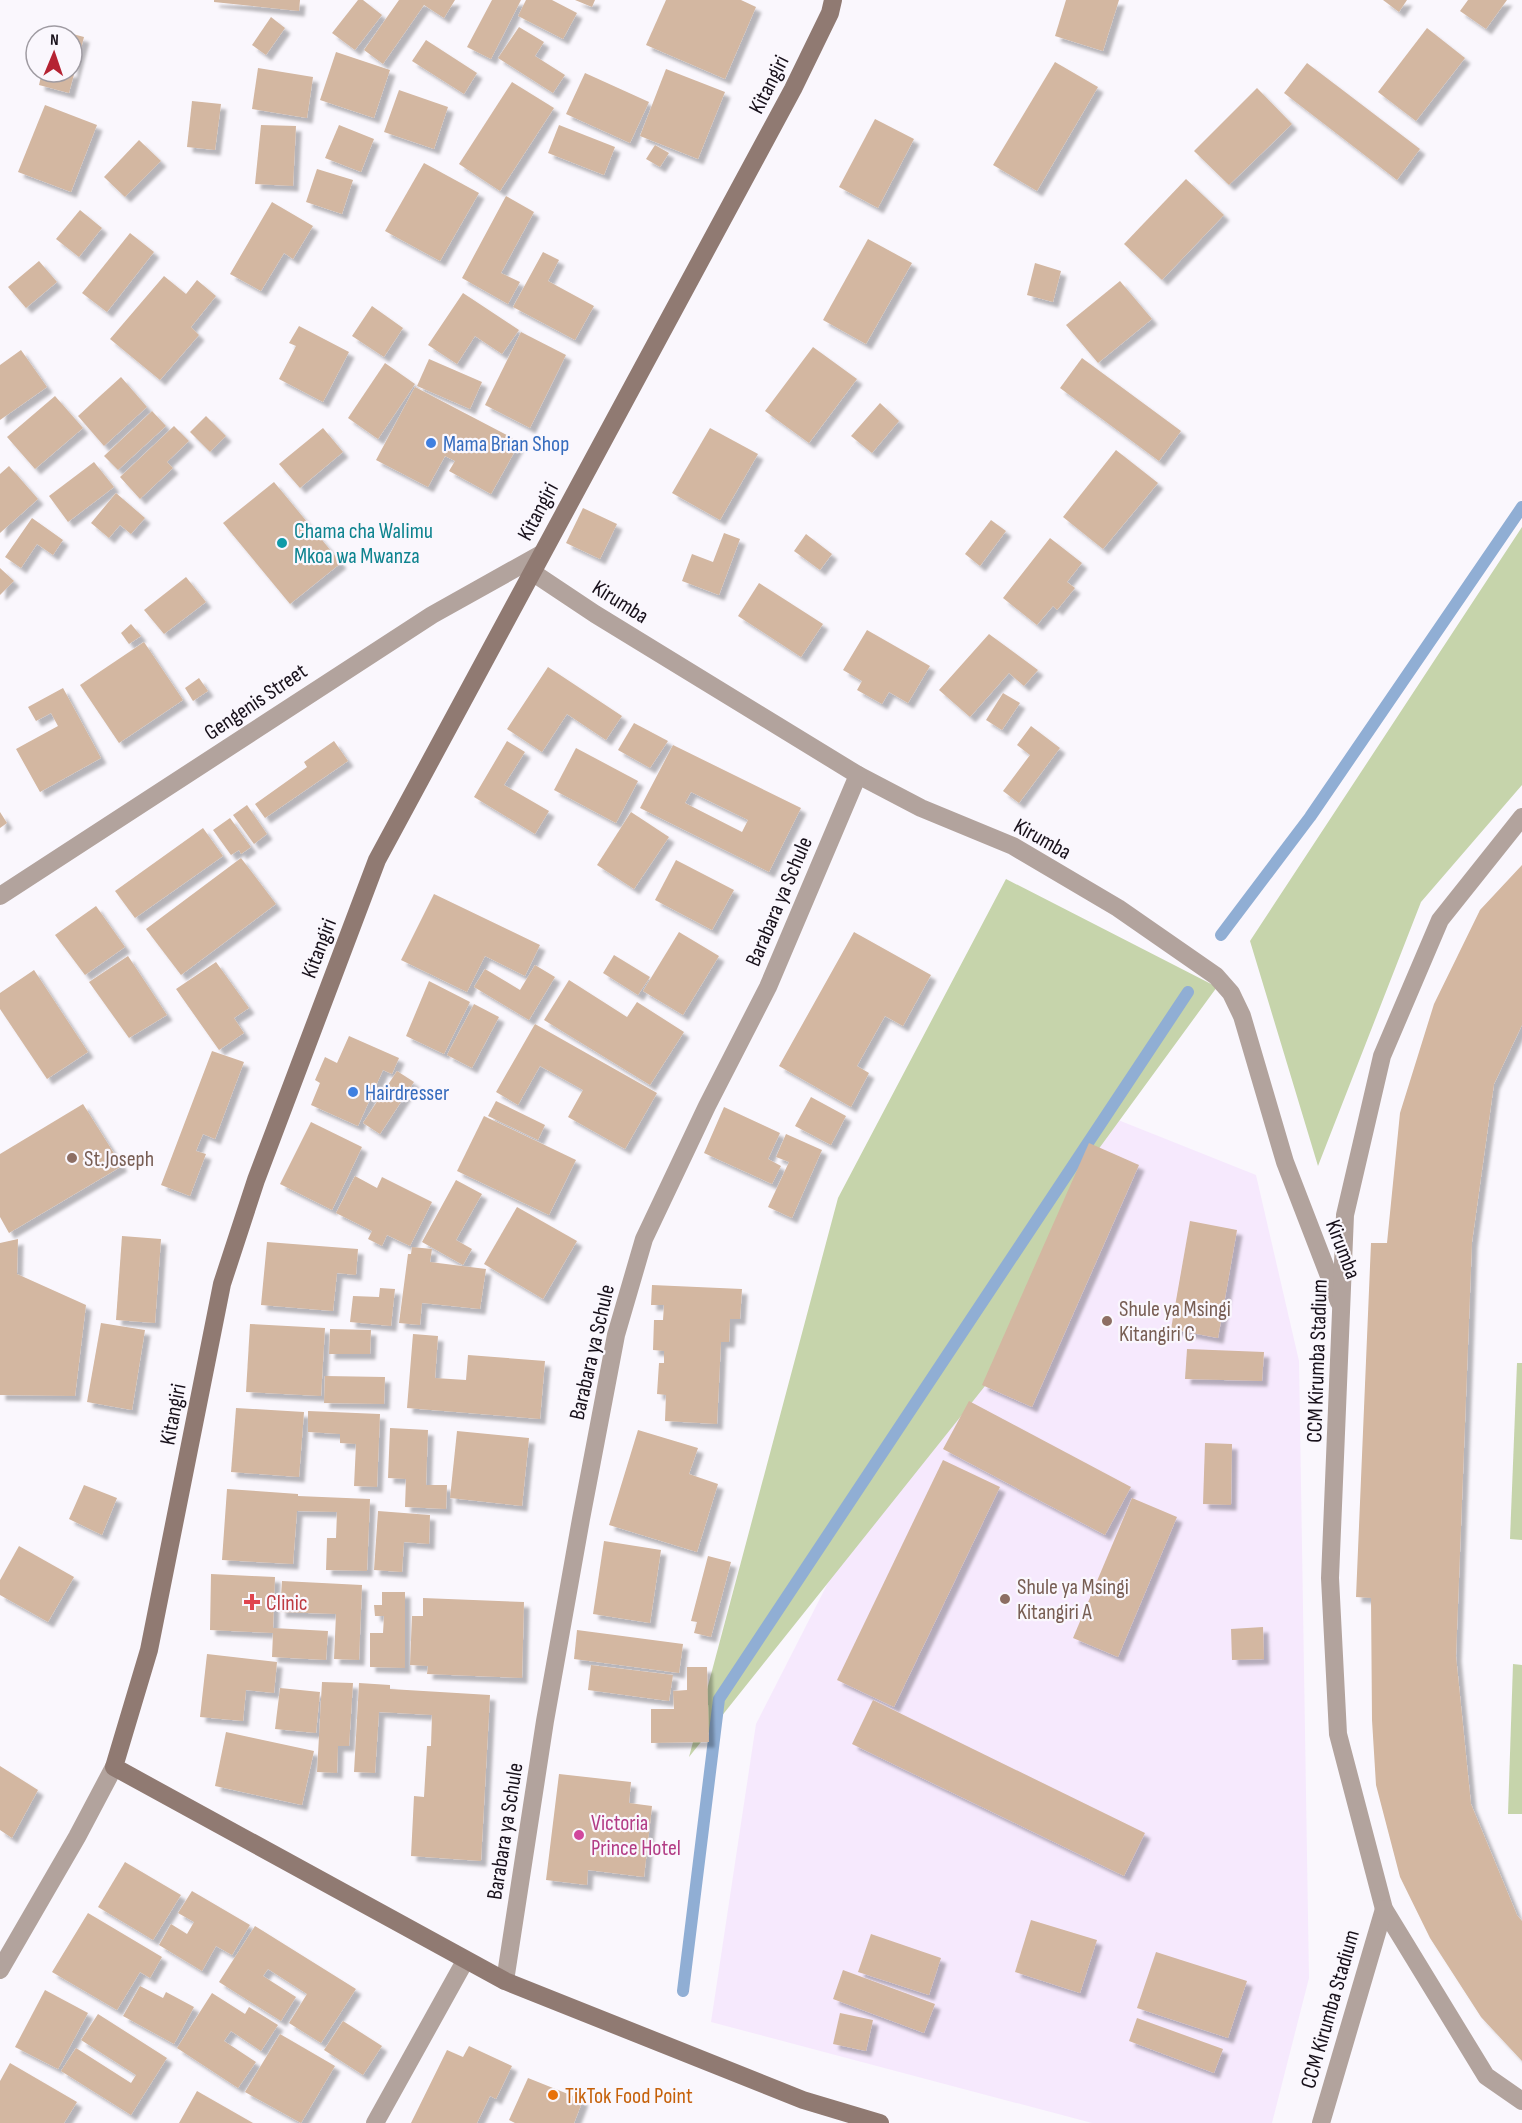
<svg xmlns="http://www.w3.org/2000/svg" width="1522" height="2123" viewBox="0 0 1522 2123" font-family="'Sofia Sans Condensed',sans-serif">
	<defs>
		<filter id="shadow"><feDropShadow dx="5.5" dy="5.5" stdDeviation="1.5" flood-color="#0004"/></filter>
	</defs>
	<rect width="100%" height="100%" fill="#faf7fd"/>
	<path fill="#f6e9fd" d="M1073,1102L1256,1175L1299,1361L1309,1978L1272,2123H1092L711,2022L756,1724Z"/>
	<g fill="#c6d4ab">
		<path d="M1522,527V785L1421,902L1318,1166L1250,941Z"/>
		<path d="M1006,879L1217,987L1076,1180L985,1386L689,1757L838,1198Z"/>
		<path d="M1517,1363H1522V1540L1510,1539Z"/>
		<path d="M1513,1664L1522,1665V1814H1508Z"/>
	</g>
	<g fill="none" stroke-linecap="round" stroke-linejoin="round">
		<g stroke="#90aed4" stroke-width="12">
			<path d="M1221,935L1310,817L1522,507"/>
			<path d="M683,1991L719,1699L1188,992"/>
		</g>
	</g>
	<g fill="#d3b7a1" fill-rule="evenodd" filter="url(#shadow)">
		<path d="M214,0H300L299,11L214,2Z"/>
		<path d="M358,0H363L382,15L355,50L332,33Z"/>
		<path d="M399,0H455L444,18L424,5L383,64L364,50Z"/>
		<path d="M492,0H521L491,59L467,47Z"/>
		<path d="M526,0H552L577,13L563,39L518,16Z"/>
		<path d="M575,0H595L592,7Z"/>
		<path d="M666,0H741L756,7L725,79L646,45Z"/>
		<path d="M1066,0H1119L1103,51L1055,36Z"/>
		<path d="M1383,0H1407L1399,12Z"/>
		<path d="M1468,0H1507L1486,29L1460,11Z"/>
		<path d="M271,17L285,28L266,55L252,45Z"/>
		<path d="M519,27L544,42L535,56L565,75L553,93L498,58Z"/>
		<path d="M1427,28L1465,58L1416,121L1378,92Z"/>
		<path d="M54,29L84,37L69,93L39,85L42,72H72V36H52Z"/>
		<path d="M426,40L477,73L464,94L412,61Z"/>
		<path d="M336,52L390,70L374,118L320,100Z"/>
		<path d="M1055,62L1098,87L1037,191L993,165Z"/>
		<path d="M1307,63L1420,149L1397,180L1284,93Z"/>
		<path d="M258,68L313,77L307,118L252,109Z"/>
		<path d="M666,69L725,92L698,159L640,136Z"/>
		<path d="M585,73L649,102L630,143L566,114Z"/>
		<path d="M512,82L554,108L500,191L459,164Z"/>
		<path d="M1257,88L1292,124L1229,185L1194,151Z"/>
		<path d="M399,90L448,107L434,149L384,132Z"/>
		<path d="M192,101L221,104L215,150L187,147Z"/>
		<path d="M45,105L97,125L71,192L18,172Z"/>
		<path d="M875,119L914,139L878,208L839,187Z"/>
		<path d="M261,125L296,126L293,186L255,184Z"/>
		<path d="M339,125L374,139L361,172L325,158Z"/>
		<path d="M559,125L615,147L604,175L548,153Z"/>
		<path d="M139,140L161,161L125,197L104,177Z"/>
		<path d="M655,145L669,153L660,167L646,159Z"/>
		<path d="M424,163L479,193L440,261L385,231Z"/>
		<path d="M317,169L353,180L342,214L306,202Z"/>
		<path d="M1186,179L1224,215L1162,280L1124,244Z"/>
		<path d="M506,196L534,212L501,273L520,282L508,304L462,278Z"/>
		<path d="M272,202L313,226L293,259L284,253L261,291L230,274Z"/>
		<path d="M80,210L102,228L79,257L56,239Z"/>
		<path d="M130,233L154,252L107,312L82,293Z"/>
		<path d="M868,239L912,263L866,344L823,320Z"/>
		<path d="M543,252L559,260L548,281L594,306L575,340L513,307Z"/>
		<path d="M39,261L57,282L26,308L8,287Z"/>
		<path d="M1035,263L1061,271L1053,302L1027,295Z"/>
		<path d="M164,276L186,294L197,280L216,296L191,327L199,335L160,380L110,339Z"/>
		<path d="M1120,281L1152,319L1098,363L1066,325Z"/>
		<path d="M463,293L519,330L502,354L475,336L457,364L428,345Z"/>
		<path d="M372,306L403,328L384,357L352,336Z"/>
		<path d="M299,326L349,352L323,402L279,379L296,346L289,343Z"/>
		<path d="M521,332L566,355L530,428L485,405Z"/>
		<path d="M813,347L857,379L809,443L765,411Z"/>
		<path d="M21,350L47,387L0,420V365Z"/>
		<path d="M1082,358L1181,431L1159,461L1060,388Z"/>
		<path d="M429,359L482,382L470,409L417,386Z"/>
		<path d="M385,363L415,384L378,439L348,418Z"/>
		<path d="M121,377L147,407L104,446L78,416Z"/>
		<path d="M415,387L520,442L491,494L449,471L455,461L445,456L428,487L376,460Z"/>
		<path d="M55,396L83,428L35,469L7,437Z"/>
		<path d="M880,403L899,421L872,453L851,436Z"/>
		<path d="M152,411L166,426L118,470L104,456Z"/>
		<path d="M206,416L226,436L210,452L190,432Z"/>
		<path d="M174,426L189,441L167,462L173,468L140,499L120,477Z"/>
		<path d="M323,428L343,452L300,488L279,464Z"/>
		<path d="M710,428L758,454L720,520L672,493Z"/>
		<path d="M1116,450L1158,483L1103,549L1063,517Z"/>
		<path d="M94,462L114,487L68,522L49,496Z"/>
		<path d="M9,466L38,499L0,533V474Z"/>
		<path d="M274,482L341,563L290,604L223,523Z"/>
		<path d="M116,493L145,518L131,534L120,525L109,538L91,523Z"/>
		<path d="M583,508L617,524L600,559L566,543Z"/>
		<path d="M32,518L63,540L53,555L37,544L21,568L5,557Z"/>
		<path d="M991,520L1006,531L980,566L965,554Z"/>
		<path d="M724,533L740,539L719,595L682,581L692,554L713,562Z"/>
		<path d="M806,534L832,554L820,570L794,551Z"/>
		<path d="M1050,538L1082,563L1067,582L1075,588L1057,610L1053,606L1037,625L1003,598Z"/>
		<path d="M0,568L14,581L0,595Z"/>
		<path d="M186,577L206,602L164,634L144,610Z"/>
		<path d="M759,583L823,624L801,657L738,616Z"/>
		<path d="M131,624L141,636L129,644L121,633Z"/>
		<path d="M867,630L930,666L908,703L889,692L882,704L857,690L862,681L843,670Z"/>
		<path d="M989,634L1038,670L1024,686L1009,673L970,717L939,690Z"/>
		<path d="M144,642L183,700L119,743L80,685Z"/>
		<path d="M548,667L622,716L606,740L567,714L542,752L507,729Z"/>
		<path d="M199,678L208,691L193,701L185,688Z"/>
		<path d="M63,688L101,758L40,792L16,749L58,726L51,713L36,721L28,707Z"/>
		<path d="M1003,693L1020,703L1002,730L986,720Z"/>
		<path d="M634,723L668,741L650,768L618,750Z"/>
		<path d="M1031,726L1060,748L1019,803L1003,791L1030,755L1017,745Z"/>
		<path d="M334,741L348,761L265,818L255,804L307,767L304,762Z"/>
		<path d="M507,741L525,752L504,785L549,811L535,834L474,797Z"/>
		<path d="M673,745L801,808L769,872L640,808ZM691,792L748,820L742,832L685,803Z"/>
		<path d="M576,748L638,781L616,823L554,790Z"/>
		<path d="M247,805L267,834L254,844L233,815Z"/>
		<path d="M0,812L7,823L0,828Z"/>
		<path d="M631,812L669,837L634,889L597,865Z"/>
		<path d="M230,818L251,847L241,854L239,850L231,855L213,830Z"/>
		<path d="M203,828L223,856L135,918L115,891Z"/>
		<path d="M241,858L276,904L181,975L146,929Z"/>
		<path d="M676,860L734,890L712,930L655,900Z"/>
		<path d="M1522,865V1025L1494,1084L1472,1242L1456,1656L1471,1804L1517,1915L1522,1921V2061L1481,2017L1430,1938L1400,1877L1376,1785L1372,1720L1371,1598L1356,1597L1371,1243H1387L1400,1113L1434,1004L1480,910Z"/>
		<path d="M434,894L540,945L525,976L485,956L467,992L401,960Z"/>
		<path d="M96,906L125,947L85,975L55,935Z"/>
		<path d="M679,932L719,956L683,1015L643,991Z"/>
		<path d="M854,932L931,975L903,1026L885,1016L857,1066L869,1073L851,1107L779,1066Z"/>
		<path d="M614,955L650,977L638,995L603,973Z"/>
		<path d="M128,956L167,1015L129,1038L89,982Z"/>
		<path d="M216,962L249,1008L234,1018L244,1033L219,1050L176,989Z"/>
		<path d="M535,965L555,977L529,1020L474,987L485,969L520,990Z"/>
		<path d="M34,970L88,1052L47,1079L0,1009V993Z"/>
		<path d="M569,980L627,1017L637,1002L684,1032L650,1085L544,1020Z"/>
		<path d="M429,981L470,1002L444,1054L406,1036Z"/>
		<path d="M474,1004L499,1017L472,1068L447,1055Z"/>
		<path d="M535,1024L657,1093L625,1149L568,1117L583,1090L540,1066L518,1105L496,1092Z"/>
		<path d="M349,1036L399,1058L392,1074L383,1070L358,1126L311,1105L320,1083L315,1080L325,1057L337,1063Z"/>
		<path d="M212,1051L244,1062L215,1139L203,1134L196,1151L206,1154L190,1196L161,1185Z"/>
		<path d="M397,1071L414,1082L380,1134L363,1123Z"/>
		<path d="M811,1097L846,1116L831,1145L795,1126Z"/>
		<path d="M496,1101L545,1125L538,1140L488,1116Z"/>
		<path d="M83,1104L122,1166L9,1233L0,1217V1154Z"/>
		<path d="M724,1107L780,1133L768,1159L781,1166L772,1184L704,1153Z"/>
		<path d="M484,1116L576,1160L549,1215L457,1171Z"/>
		<path d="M311,1122L362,1147L332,1210L280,1184Z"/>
		<path d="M786,1134L822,1150L792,1218L768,1207L789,1162L776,1157Z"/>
		<path d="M1089,1143L1139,1165L1032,1407L982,1385Z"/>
		<path d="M355,1176L377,1188L382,1177L432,1202L410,1246L387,1235L382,1246L368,1239L372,1231L336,1213Z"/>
		<path d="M456,1180L482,1194L456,1240L472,1249L463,1265L422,1242Z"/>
		<path d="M517,1207L577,1241L543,1299L484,1264Z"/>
		<path d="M1190,1221L1237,1230L1218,1338L1171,1329Z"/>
		<path d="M122,1236L161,1239L155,1323L116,1320Z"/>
		<path d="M18,1239L17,1274L86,1305L75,1396L0,1395V1243Z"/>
		<path d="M267,1242L358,1249L356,1275L337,1273L333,1311L261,1305Z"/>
		<path d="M412,1247L432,1249L430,1262L486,1269L480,1309L422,1303L420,1325L399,1323L408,1254H411Z"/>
		<path d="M652,1285L742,1289L740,1319H730L729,1342H721L717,1424L665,1421L666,1395L657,1394L659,1363H664V1351L653,1350L654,1320H663L664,1305H651Z"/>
		<path d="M380,1288L395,1289L391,1326L350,1322L353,1296L379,1297Z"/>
		<path d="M101,1323L145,1330L132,1410L87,1402Z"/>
		<path d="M250,1324L325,1328L321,1396L246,1392Z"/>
		<path d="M330,1329L371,1330L370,1354H329Z"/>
		<path d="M413,1334L438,1336L435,1378L466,1380L468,1355L545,1361L540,1419L407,1408Z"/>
		<path d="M1187,1349L1264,1352L1262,1381L1185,1379Z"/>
		<path d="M325,1376L385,1377L384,1404L324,1403Z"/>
		<path d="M969,1401L1131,1487L1105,1535L943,1449Z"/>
		<path d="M236,1408L304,1412L299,1477L231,1472Z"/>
		<path d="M308,1411L380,1414L377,1487L354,1486L356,1444L340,1443V1434L308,1432Z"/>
		<path d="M390,1428L428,1430L426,1485H447L446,1509L405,1507L406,1479L388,1478Z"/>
		<path d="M638,1430L698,1448L689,1474L718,1484L697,1552L609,1525Z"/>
		<path d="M457,1431L529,1438L522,1506L450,1498Z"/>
		<path d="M1205,1443L1232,1444L1231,1505L1203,1504Z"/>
		<path d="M943,1460L1000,1487L894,1707L837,1680Z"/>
		<path d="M84,1485L117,1498L102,1535L69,1519Z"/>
		<path d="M227,1489L298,1494V1496L370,1499L367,1571L326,1570L327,1538H336L337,1512L297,1511L293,1564L222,1560Z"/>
		<path d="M1132,1498L1177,1517L1118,1657L1073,1638Z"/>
		<path d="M378,1511L430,1515L429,1544L404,1542L402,1572L374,1570Z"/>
		<path d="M604,1541L661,1550L650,1623L593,1614Z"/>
		<path d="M19,1546L74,1577L48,1622L0,1595V1580Z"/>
		<path d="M708,1556L731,1562L711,1637L694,1633L697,1622L691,1621Z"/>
		<path d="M211,1574L275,1577L273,1628L328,1631L326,1660L272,1657L273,1633L210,1630Z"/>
		<path d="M282,1581L362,1585L359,1660L334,1659L336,1614L280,1612Z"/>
		<path d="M382,1592H405V1668L370,1667V1633H383L384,1616H375L374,1605H382Z"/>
		<path d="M423,1598L524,1602L522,1678L427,1674L428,1666L410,1665L412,1616H423Z"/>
		<path d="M1263,1627L1264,1659L1232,1660L1231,1629Z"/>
		<path d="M577,1630L683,1644L679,1673L574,1659Z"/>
		<path d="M207,1654L277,1662L274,1693L246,1690L243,1721L200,1717Z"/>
		<path d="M591,1665L673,1675L669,1701L588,1690Z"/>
		<path d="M687,1667H707L709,1742L651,1743V1709H674L673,1691L687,1690Z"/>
		<path d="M322,1682L353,1683L349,1746H338L337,1773L317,1772Z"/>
		<path d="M359,1683L390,1685V1689L490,1695L481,1861L411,1856L414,1796L424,1797L427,1746H431L432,1715L379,1712L375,1773L354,1772Z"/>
		<path d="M280,1688L320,1692L316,1733L275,1729Z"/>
		<path d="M873,1700L1145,1833L1124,1876L852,1744Z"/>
		<path d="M226,1732L314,1751L302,1805L215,1786Z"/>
		<path d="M0,1766L38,1790L12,1838L0,1830Z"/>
		<path d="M559,1774L631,1782L629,1803L652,1806L644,1877L588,1870L587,1885L546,1880Z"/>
		<path d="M125,1862L181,1895L153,1940L98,1907Z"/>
		<path d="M192,1891L250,1925L232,1955L216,1946L202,1971L159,1945L171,1924L187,1934L194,1922L178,1913Z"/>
		<path d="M88,1913L162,1957L150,1978L140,1972L117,2010L52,1972Z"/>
		<path d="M1031,1920L1097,1940L1080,1993L1015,1972Z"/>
		<path d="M255,1926L356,1989L321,2043L289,2023L307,1994L268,1969L263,1976L296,1997L281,2021L219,1982Z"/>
		<path d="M871,1934L941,1958L929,1995L858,1972Z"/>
		<path d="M1156,1952L1247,1981L1228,2038L1137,2008Z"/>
		<path d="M843,1970L935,2004L924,2033L833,1999Z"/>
		<path d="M140,1986L163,1998L166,1992L194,2007L174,2044L123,2016Z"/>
		<path d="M45,1990L88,2013L58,2069L15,2047Z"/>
		<path d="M212,1993L245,2014L249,2007L278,2025L261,2051L231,2031L224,2041L256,2062L238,2088L177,2048Z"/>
		<path d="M840,2013L873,2020L866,2051L833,2044Z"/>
		<path d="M98,2014L167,2058L131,2115L61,2071L76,2048L131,2083L136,2075L81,2040Z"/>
		<path d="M1137,2018L1223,2049L1214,2073L1129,2041Z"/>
		<path d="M343,2021L382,2046L363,2075L324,2050Z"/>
		<path d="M280,2034L335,2066L301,2123L245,2092Z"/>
		<path d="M469,2046L512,2066L496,2099L490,2096L477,2123H411L447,2050L463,2057Z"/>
		<path d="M10,2063L77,2102L64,2123H0V2081Z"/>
		<path d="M528,2078L583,2100L574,2123H515L509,2120Z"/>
		<path d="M197,2091L253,2123H179Z"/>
	</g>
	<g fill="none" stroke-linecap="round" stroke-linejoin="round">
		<g stroke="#b2a39d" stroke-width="18">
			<path d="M858,775L921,808L1013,846L1118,908L1216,976L1231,993L1242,1016L1285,1162L1339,1302"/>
			<path d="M1522,817L1440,920L1382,1056L1345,1215L1330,1578L1338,1734L1384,1909L1486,2076L1522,2101"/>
			<path d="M1321,2123L1384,1909"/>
		</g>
		<g stroke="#b2a39d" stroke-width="18">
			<path d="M505,1981L545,1721L581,1519L616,1335L644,1239L707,1106L768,987L858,775L595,614L532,572"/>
			<path d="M375,2123L465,1961"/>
		</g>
		<g stroke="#b2a39d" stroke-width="18">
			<path d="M0,896L432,615L541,554"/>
			<path d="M0,1970L77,1837L114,1767"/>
		</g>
		<path stroke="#907a72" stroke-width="18" d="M833,0L830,13L793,89L377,860L256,1180L222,1284L149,1650L114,1767L505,1981L803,2100L880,2123"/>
	</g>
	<g fill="#3f7fe0" stroke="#faf7fd" stroke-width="2">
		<circle cx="431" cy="443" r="6"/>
		<circle cx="353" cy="1092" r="6"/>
	</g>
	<circle fill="#0f9aa8" stroke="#faf7fd" stroke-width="2" cx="282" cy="543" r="6"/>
	<g fill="#8d6e63" stroke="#faf7fd" stroke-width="2">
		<circle cx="72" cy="1158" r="6"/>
		<circle cx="1107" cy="1321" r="6"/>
		<circle cx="1005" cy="1599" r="6"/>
	</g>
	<path fill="#e0444e" stroke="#faf7fd" stroke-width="2" d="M249 1593h6v6h6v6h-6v6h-6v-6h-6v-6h6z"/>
	<circle fill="#d1479c" stroke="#faf7fd" stroke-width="2" cx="579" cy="1835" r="6"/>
	<circle fill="#e8710a" stroke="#faf7fd" stroke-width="2" cx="553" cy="2095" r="6"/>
	<g text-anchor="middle" stroke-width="4.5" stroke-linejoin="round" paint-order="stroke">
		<g font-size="22" fill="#17101a" stroke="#faf7fd">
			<text transform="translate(768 84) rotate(-63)" y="8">Kitangiri</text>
			<text transform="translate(537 511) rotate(-62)" y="8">Kitangiri</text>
			<text transform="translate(621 601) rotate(32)" y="8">Kirumba</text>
			<text transform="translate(255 701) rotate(-34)" y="8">Gengenis Street</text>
			<text transform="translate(1043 838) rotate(29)" y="8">Kirumba</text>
			<text transform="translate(778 901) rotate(-67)" y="8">Barabara ya Schule</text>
			<text transform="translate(318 948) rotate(-69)" y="8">Kitangiri</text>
			<text transform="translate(1344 1249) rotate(69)" y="8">Kirumba</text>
			<text transform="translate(591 1352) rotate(-77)" y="8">Barabara ya Schule</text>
			<text transform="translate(1316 1361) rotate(-88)" y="8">CCM Kirumba Stadium</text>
			<text transform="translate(172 1414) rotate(-79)" y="8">Kitangiri</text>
			<text transform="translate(504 1831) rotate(-81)" y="8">Barabara ya Schule</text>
			<text transform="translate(1329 2009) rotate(-74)" y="8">CCM Kirumba Stadium</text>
		</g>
		<g font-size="22" fill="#366cbe" stroke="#faf7fd" text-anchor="start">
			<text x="443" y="451">Mama Brian Shop</text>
			<text x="365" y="1100">Hairdresser</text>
		</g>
		<g font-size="22" fill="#0d838f" stroke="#faf7fd" text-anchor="start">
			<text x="294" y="538">Chama cha Walimu<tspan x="294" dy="25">Mkoa wa Mwanza</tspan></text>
		</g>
		<g font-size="22" fill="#785e54" stroke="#faf7fd" text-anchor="start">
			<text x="84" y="1166">St.Joseph</text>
			<text x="1119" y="1316">Shule ya Msingi<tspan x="1119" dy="25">Kitangiri C</tspan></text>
			<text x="1017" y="1594">Shule ya Msingi<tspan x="1017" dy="25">Kitangiri A</tspan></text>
		</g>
		<g font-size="22" fill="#be3a42" stroke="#faf7fd" text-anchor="start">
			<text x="266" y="1610">Clinic</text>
		</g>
		<g font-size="22" fill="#b23c85" stroke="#faf7fd" text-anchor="start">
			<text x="591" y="1830">Victoria<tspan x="591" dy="25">Prince Hotel</tspan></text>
		</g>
		<g font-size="22" fill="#c56008" stroke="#faf7fd" text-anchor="start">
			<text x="565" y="2103">TikTok Food Point</text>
		</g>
	</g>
	<g transform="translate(54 54) rotate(2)"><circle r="28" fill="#faf7fd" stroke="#9f9ba2" stroke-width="1.5"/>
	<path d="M0-4.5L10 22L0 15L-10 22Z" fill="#b52333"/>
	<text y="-9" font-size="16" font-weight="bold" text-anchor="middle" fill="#17101a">N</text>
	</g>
</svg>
